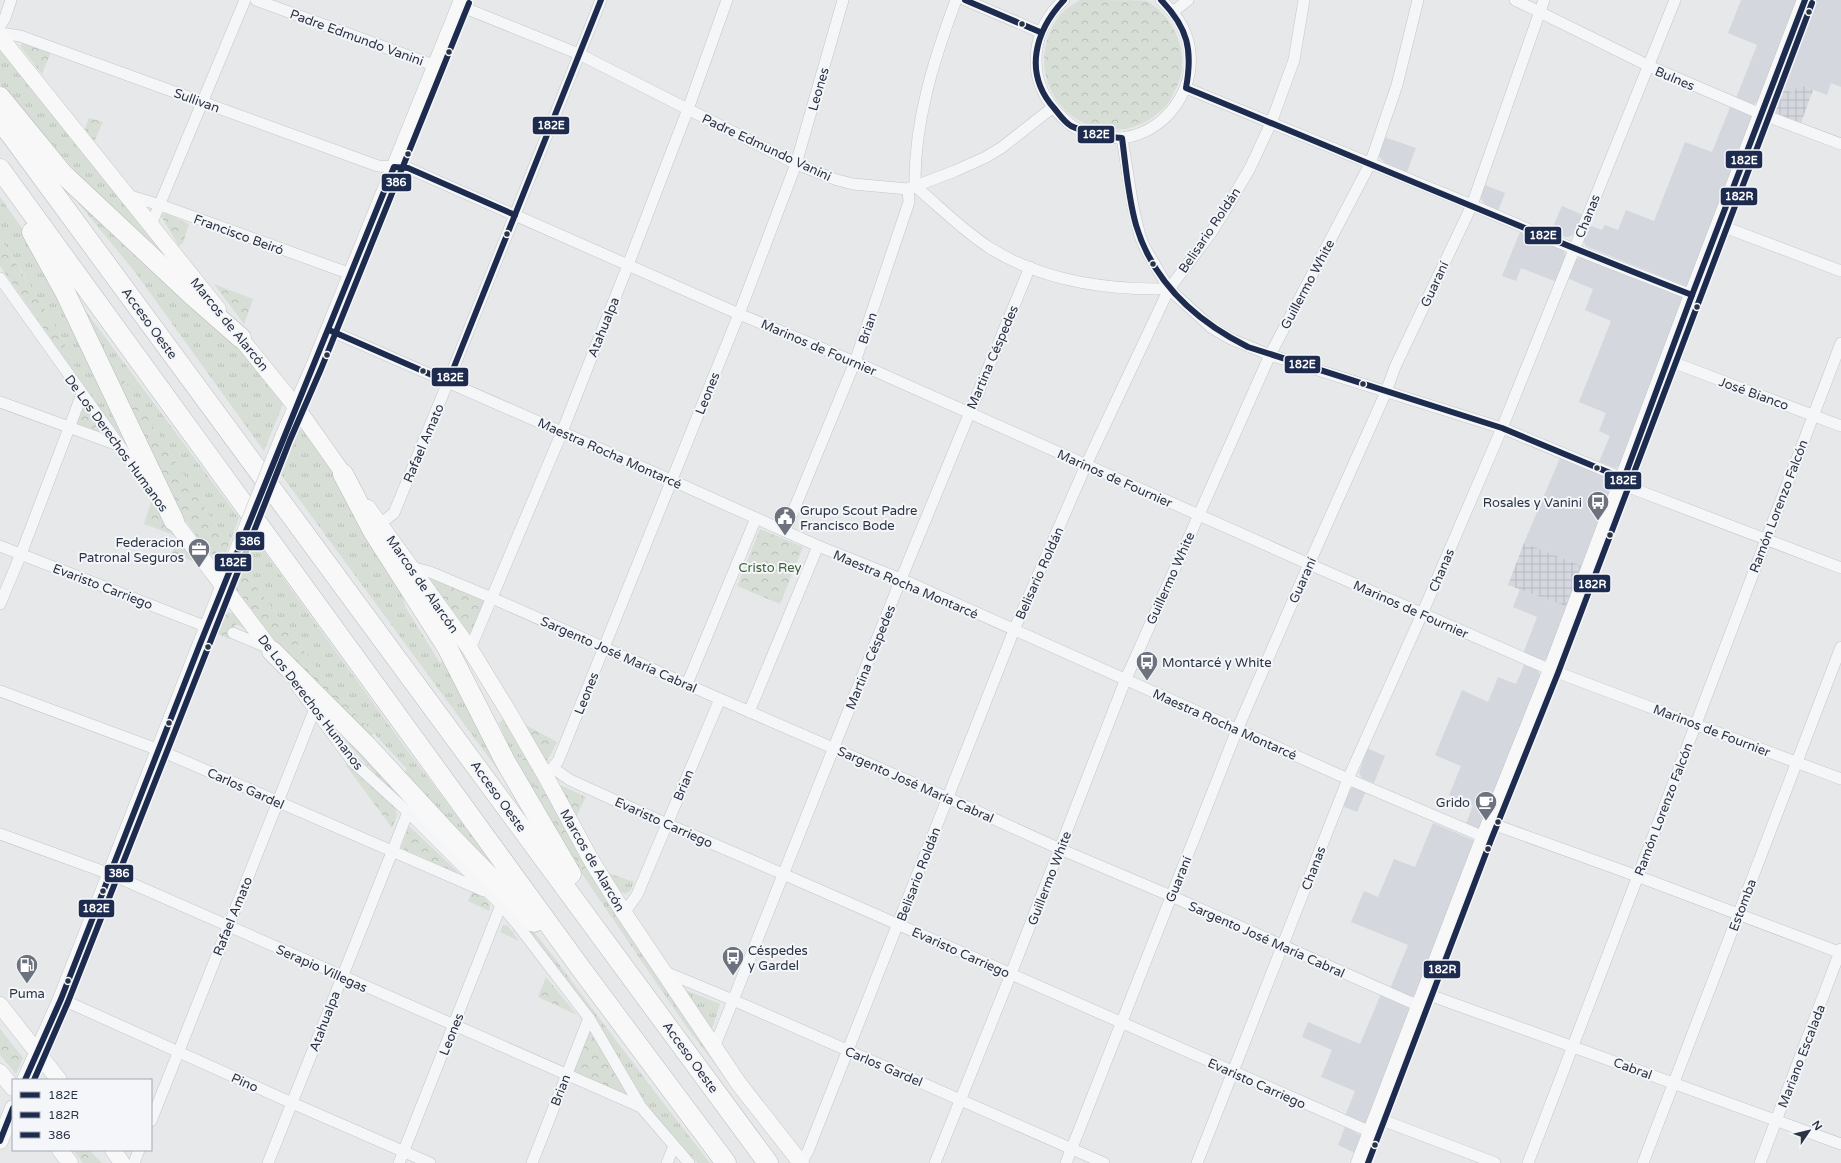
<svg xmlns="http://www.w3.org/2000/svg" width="1841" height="1163" viewBox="0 0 1841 1163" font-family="'Varela Round',sans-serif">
	<defs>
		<pattern id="industrial-grid" width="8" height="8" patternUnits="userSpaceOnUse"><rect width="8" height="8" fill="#d4d7dd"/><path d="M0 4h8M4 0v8" fill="none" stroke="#b6b9bf"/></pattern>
		<pattern id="grass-tufts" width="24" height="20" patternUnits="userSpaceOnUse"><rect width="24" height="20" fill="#d6ded6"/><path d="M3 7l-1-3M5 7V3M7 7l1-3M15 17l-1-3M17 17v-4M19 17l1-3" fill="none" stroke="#b8bfb9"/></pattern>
		<pattern id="park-crowns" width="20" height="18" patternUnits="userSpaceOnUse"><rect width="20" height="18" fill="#d6ded6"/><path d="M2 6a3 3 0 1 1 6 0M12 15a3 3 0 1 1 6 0" fill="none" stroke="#b8bfb9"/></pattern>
	</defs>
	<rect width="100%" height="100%" fill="#e6e8ea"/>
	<g fill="#d4d7dd">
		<path d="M1741,0H1800L1762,98L1753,105L1736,98L1757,45L1728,33Z"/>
		<path d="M1809,0H1841V87L1831,83L1827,95L1798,84L1794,93L1775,86Z"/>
		<path d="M1731,105L1750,112L1752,121L1691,282L1686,286L1683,285L1586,246L1583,240L1589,225L1602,230L1605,225L1618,230L1626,210L1654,221L1685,142L1712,152Z"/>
		<path d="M1384,137L1416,148L1407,172L1385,163L1380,158L1379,155Z"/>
		<path d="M1485,185L1505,193L1498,211L1486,206L1481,199V195Z"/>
		<path d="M1562,206L1583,215L1576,232L1569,237H1565L1551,231Z"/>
		<path d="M1520,232L1560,248L1564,251L1566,258L1557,282L1521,268L1516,281L1502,276Z"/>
		<path d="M1581,257L1681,294L1684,299L1620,465L1616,468L1599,462L1610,436L1599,431L1606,413L1579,402L1611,321L1585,310L1593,289L1567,278L1574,261Z"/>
		<path d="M1560,458L1613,479L1615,483L1582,566L1524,543Z"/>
		<path d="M1520,589L1568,607L1548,659L1540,661L1523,654L1537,617L1513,607Z"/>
		<path d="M1525,663L1535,667L1541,676L1480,828H1476L1466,824L1473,805L1449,795L1461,766L1435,755L1462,690L1488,702L1498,677L1516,684Z"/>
		<path d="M1367,748L1385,756L1374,783L1362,778L1359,773Z"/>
		<path d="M1356,787L1366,791L1357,812L1342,806L1347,792L1352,788Z"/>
		<path d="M1433,823L1473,840L1476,845L1416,995L1411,997L1390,989L1408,945L1351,922L1364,891L1378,897L1394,859L1415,867Z"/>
		<path d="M1381,994L1406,1005L1411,1012L1367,1122L1364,1124L1345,1116L1355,1091L1321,1077L1332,1050L1302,1037L1308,1022L1360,1044Z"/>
		<path d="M1345,1127L1360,1135L1362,1138L1357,1154L1338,1145Z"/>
	</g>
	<g fill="url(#industrial-grid)">
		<path d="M1798,84L1813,90L1801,123L1773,112L1770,110L1775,86L1794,93Z"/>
		<path d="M1524,543L1582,566L1568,607L1508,585Z"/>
	</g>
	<g fill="url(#grass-tufts)">
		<path d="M0,43L201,292L85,182L0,84Z"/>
		<path d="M57,177L229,336L273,389L283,404L264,451L135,272Z"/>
		<path d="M0,197L31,241L150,476L126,446L73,370L75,367L24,275L0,238Z"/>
		<path d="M76,298L239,518L230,542L221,534L119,372L116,391Z"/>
		<path d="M292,427L302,430L323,455L408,595L403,599L406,608L440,663L444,661L514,792L277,469Z"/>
		<path d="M252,535L407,750L503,877L402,777L407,769L331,687L241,567Z"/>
		<path d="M504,718L543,801L583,871L617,918L636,940L730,1084L688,1029L550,827L523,782L499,723Z"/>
		<path d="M349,742L395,782L514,907L550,952L648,1083L710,1163H698L660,1122L645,1105L592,1016L559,969L518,917L439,833L376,775L348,744Z"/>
		<path d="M608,873L634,882L630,891L625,894L620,891Z"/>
		<path d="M683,989L720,1004L710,1035Z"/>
	</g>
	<g fill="url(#park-crowns)">
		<path d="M1080,0C1092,0 1139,0 1147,1C1151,3 1155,7 1159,10C1177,26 1187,55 1180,79C1178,85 1175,90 1172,96C1168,107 1156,115 1147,121C1093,151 1030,100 1047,41C1050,30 1056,18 1065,10C1070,6 1075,3 1080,0Z"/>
		<path d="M24,42L51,52L42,74L20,46Z"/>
		<path d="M89,118L103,122L94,142L85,129Z"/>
		<path d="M165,213L189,224L183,243L179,246L161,216Z"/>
		<path d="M0,238L59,332L75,367L73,370L0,266Z"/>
		<path d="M214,284L253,299L244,324Z"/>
		<path d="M119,372L221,534L230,542L226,553L218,555L210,554L179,512L116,391Z"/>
		<path d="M82,400L109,439L73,425Z"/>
		<path d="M151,502L197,563L172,553L177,536L144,524Z"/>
		<path d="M760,529L803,547L780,604L737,586Z"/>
		<path d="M241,567L331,687L373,733L370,737L278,645L232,584Z"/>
		<path d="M428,576L487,601L470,639Z"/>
		<path d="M229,612L235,614L251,632L236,624L229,639L214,632L220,619Z"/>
		<path d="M504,718L636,940C611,912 588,881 569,849C544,807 524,762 504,718Z"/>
		<path d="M522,723L557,742L546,763Z"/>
		<path d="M345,764H351L395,807L397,816L392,828Z"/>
		<path d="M558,784L586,797L575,819Z"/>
		<path d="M409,826L460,874L401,848Z"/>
		<path d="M473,891L485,898L490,905L489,911L468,901Z"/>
		<path d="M503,925L508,926L519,941L500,932Z"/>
		<path d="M546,977L577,1015L538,997Z"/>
		<path d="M0,1029L23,1058L16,1074L0,1055Z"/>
		<path d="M591,1029L629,1096L573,1071Z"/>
		<path d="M73,1150H89L102,1163H83Z"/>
	</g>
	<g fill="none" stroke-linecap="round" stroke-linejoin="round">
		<g stroke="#c4c6c8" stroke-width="12">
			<g id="street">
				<path d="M256,0L436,66"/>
				<path d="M965,0L1040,32"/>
				<path d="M1064,0C1042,19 1033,45 1037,73C1040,92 1050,106 1064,119C1075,130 1091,136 1107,137C1112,137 1118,138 1122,138C1173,132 1206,74 1183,28C1178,17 1170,9 1161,0"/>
				<path d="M1515,0L1649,66L1761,114L1841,144"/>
				<path d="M460,6L579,54L796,164L837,180L853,184L908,189L955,171L986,157L1001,148L1052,108"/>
				<path d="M1173,12L1188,0"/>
				<path d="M0,26L5,18L11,0"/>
				<path d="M0,33L20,36L378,166L408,168L739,314L855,362L1309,564L1551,670L1841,779"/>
				<path d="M1186,88L1472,205L1574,249L1692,295"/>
				<path d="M1122,138L1133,207L1140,236L1145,248L1169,289L1212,328L1231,339L1270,355L1502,428L1615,475L1634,489L1841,568"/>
				<path d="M915,186C940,207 962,230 990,248C1042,281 1108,290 1169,289"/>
				<path d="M915,186C914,122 934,59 956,0"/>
				<path d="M127,195L160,205L351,274"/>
				<path d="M151,225L245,0"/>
				<path d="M1719,225L1841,271"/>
				<path d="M0,278L152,491"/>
				<path d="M329,330L671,480L818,546L901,579L1348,779L1484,837"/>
				<path d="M1667,360L1841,426"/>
				<path d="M0,402L118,445"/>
				<path d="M380,524L394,513L448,382L601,0"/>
				<path d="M785,531L855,362L909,202L908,189"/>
				<path d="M0,546L207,627"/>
				<path d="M411,567L430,572L492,598L720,699L948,798L1060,849L1171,896L1419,1006"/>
				<path d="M0,604L21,554L82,394"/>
				<path d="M233,633L269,648"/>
				<path d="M470,649L562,432L628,265L688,109L727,0"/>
				<path d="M687,684L756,518"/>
				<path d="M297,687L353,762L408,812L501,905L517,924L589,1018L641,1107L689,1163"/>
				<path d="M0,691L159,750L484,891"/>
				<path d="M749,712L818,546"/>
				<path d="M553,768L570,780L667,824L783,874L1371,1132"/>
				<path d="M549,772L558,761L739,314L796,164L843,0"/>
				<path d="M1490,823L1637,876L1841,953"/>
				<path d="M0,834L110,874L641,1107"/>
				<path d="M624,913L637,895L720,699"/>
				<path d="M663,971L733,1000L1104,1163"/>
				<path d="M1424,993L1841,1144"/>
				<path d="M61,999L292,1103L430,1163"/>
				<path d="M714,1048L901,579L1030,267"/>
				<path d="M1377,1118L1495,1163"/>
				<path d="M151,1121L314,711"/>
				<path d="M134,1163L139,1150"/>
				<path d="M268,1163L408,812"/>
				<path d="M399,1163L501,905"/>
				<path d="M532,1163L589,1018"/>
				<path d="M667,1163L674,1146"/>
				<path d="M801,1163L808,1151L1014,630L1086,465L1169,289L1211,233L1229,204L1250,168L1271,123L1294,60L1304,0"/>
				<path d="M935,1163L1011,974L1125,681L1270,355L1370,164L1397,85L1418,0"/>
				<path d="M1066,1163L1237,730L1309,564L1386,392L1395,367L1472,205L1544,0"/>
				<path d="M1197,1163L1348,779L1422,614L1502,428L1675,0"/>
				<path d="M1528,1163C1633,890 1737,617 1841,343"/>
				<path d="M1643,1163L1841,647"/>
				<path d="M1760,1163L1841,949"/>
			</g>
		</g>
		<g stroke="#c4c6c8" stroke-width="17">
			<g id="secondary">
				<path d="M0,37L218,309"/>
				<path d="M233,329L297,408L350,483"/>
				<path d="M283,437L314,366L462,0"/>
				<path d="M368,508L470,649L508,711L545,775L591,860L624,913L739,1084L801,1163"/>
				<path d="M174,521L272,651"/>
				<path d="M0,1005L59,1080"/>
				<path d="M0,1072L13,1088"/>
				<path d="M25,1080L61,999L235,557"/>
				<path d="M0,1141L13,1108"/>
				<path d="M60,1150L70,1163"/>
				<path d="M113,1150L122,1163"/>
				<path d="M1359,1163L1484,837L1551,670L1692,295L1805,0"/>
			</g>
		</g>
		<g stroke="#b8bbbf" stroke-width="21">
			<g id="highway">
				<path d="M0,97L63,174L192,295L241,338"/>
				<path d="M0,120L768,1163"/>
				<path d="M0,169L582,970L726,1163"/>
				<path d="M32,232L65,292L174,521"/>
				<path d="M343,474L373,531L447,647L505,761L571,874"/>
				<path d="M272,651L367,746L451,837L534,922"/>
			</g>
		</g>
		<use href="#street" stroke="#f5f6f7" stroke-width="11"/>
		<use href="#secondary" stroke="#f8f8f8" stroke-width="16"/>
		<use href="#highway" stroke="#f8f8f8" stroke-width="20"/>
		<g stroke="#c4c6c8" stroke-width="17" stroke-linecap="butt">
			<path id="secondary-bridge" d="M235,557L283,437"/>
		</g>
		<use href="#secondary-bridge" stroke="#f8f8f8" stroke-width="16"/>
		<g stroke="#f4f6f9" stroke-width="9">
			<g id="bus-1">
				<path d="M965,0L1040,32"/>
				<path d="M1064,0C1035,31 1023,73 1054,108C1059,114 1064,122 1071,126C1087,134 1105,137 1122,138C1126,167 1128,197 1136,225C1153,282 1196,321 1248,347L1502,428L1615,475L1623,481L1692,295L1805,0"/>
				<path d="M1161,0C1188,28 1193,50 1186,88C1355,157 1522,229 1692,295"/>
				<path d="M329,330L448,382L601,0"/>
				<path d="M25,1080L61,999L200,644L394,167L408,168L515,215"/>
				<path d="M0,1141L13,1108"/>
			</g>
		</g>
		<g stroke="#f4f6f9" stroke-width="9">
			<path id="bus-2" d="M1368,1163L1491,840L1558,673L1812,3"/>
		</g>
		<g stroke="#f4f6f9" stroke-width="9">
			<path id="bus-3" d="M34,1080L68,1002L290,440L321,369L469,3"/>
		</g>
		<use href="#bus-1" stroke="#1d2b4f" stroke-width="6"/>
		<use href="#bus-2" stroke="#1d2b4f" stroke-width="6"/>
		<use href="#bus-3" stroke="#1d2b4f" stroke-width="6"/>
	</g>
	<defs>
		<g id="bus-pin" transform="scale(1.15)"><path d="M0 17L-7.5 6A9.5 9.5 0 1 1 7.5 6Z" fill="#6c737f" stroke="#f4f6f9"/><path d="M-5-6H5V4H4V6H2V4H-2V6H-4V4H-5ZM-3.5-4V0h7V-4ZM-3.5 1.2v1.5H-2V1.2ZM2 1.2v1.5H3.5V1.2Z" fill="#fff"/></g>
		<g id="civic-pin" transform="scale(1.15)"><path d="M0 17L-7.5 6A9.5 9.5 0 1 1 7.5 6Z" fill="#6c737f" stroke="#f4f6f9"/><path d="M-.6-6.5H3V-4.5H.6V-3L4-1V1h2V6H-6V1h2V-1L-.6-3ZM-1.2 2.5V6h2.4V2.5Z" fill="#fff"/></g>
		<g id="office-pin" transform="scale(1.15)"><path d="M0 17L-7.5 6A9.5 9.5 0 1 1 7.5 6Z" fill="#6c737f" stroke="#f4f6f9"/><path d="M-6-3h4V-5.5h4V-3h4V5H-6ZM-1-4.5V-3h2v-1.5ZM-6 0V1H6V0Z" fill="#fff"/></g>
		<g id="cafe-pin" transform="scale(1.15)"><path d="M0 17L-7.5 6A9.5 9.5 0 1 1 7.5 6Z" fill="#6c737f" stroke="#f4f6f9"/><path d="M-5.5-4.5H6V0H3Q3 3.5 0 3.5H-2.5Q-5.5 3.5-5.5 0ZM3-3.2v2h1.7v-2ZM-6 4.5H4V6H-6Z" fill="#fff"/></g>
		<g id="fuel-pin" transform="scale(1.15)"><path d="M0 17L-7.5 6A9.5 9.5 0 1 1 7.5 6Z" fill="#6c737f" stroke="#f4f6f9"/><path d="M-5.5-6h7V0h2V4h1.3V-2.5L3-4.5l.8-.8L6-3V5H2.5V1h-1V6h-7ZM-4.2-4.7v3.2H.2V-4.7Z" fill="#fff"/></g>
	</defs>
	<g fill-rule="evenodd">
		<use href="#bus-pin" x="1598" y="502"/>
		<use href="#civic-pin" x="785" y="517"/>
		<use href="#office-pin" x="199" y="549"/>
		<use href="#bus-pin" x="1147" y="662"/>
		<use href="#cafe-pin" x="1486" y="802"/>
		<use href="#bus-pin" x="733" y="957"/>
		<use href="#fuel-pin" x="27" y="965"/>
	</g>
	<g fill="#2b3445" stroke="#f4f6f9" stroke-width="1.5">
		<circle cx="1809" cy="12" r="3.5"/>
		<circle cx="1022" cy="24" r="3.5"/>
		<circle cx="449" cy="52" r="3.5"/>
		<circle cx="408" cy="154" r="3.5"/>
		<circle cx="507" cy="234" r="3.5"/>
		<circle cx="1153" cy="264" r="3.5"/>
		<circle cx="1697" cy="307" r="3.5"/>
		<circle cx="327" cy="355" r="3.5"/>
		<circle cx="423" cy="371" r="3.5"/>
		<circle cx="1363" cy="384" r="3.5"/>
		<circle cx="1597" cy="468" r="3.5"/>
		<circle cx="1610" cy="535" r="3.5"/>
		<circle cx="208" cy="647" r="3.5"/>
		<circle cx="169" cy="723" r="3.5"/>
		<circle cx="1498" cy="822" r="3.5"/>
		<circle cx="1488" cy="849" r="3.5"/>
		<circle cx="103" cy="891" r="3.5"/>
		<circle cx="68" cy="981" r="3.5"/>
		<circle cx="1375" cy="1145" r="3.5"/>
	</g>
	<g text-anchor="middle" stroke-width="4" stroke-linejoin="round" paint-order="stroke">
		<g font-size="13" fill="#2b3445" stroke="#f4f6f9">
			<text transform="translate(357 37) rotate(20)" y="5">Padre Edmundo Vanini</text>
			<text transform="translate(1675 78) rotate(23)" y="5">Bulnes</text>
			<text transform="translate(818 89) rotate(-74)" y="5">Leones</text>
			<text transform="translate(197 100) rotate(20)" y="5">Sullivan</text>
			<text transform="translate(767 147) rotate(25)" y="5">Padre Edmundo Vanini</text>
			<text transform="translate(1587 216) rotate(-68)" y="5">Chanas</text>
			<text transform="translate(1209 230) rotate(-56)" y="5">Belisario Roldán</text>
			<text transform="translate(239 234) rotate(20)" y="5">Francisco Beiró</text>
			<text transform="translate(1307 284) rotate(-62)" y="5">Guillermo White</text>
			<text transform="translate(1434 284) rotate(-65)" y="5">Guaraní</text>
			<text transform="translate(150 323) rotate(54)" y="5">Acceso Oeste</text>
			<text transform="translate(230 324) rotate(51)" y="5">Marcos de Alarcón</text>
			<text transform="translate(603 327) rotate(-68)" y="5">Atahualpa</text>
			<text transform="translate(867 328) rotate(-71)" y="5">Brian</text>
			<text transform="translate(819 347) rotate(23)" y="5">Marinos de Fournier</text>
			<text transform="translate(992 357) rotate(-67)" y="5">Martina Céspedes</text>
			<text transform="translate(707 393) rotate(-68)" y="5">Leones</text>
			<text transform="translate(1754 393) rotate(20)" y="5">José Bianco</text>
			<text transform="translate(117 443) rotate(54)" y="5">De Los Derechos Humanos</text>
			<text transform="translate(423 443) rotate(-67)" y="5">Rafael Amato</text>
			<text transform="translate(610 453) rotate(24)" y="5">Maestra Rocha Montarcé</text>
			<text transform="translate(1115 478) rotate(24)" y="5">Marinos de Fournier</text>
			<text transform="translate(1778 506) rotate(-69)" y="5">Ramón Lorenzo Falcón</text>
			<text transform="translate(1441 570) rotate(-67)" y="5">Chanas</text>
			<text transform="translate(1039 573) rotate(-66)" y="5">Belisario Roldán</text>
			<text transform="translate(1170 578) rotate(-66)" y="5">Guillermo White</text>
			<text transform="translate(1302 580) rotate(-66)" y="5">Guaraní</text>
			<text transform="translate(423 584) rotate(55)" y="5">Marcos de Alarcón</text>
			<text transform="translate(906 584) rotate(23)" y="5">Maestra Rocha Montarcé</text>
			<text transform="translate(103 586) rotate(21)" y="5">Evaristo Carriego</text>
			<text transform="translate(1411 609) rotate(24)" y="5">Marinos de Fournier</text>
			<text transform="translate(619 654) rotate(24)" y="5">Sargento José María Cabral</text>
			<text transform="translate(870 657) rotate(-68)" y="5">Martina Céspedes</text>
			<text transform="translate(586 693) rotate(-68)" y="5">Leones</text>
			<text transform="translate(311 702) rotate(53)" y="5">De Los Derechos Humanos</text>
			<text transform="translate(1225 724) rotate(24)" y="5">Maestra Rocha Montarcé</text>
			<text transform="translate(1712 730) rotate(21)" y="5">Marinos de Fournier</text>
			<text transform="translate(916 784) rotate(24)" y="5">Sargento José María Cabral</text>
			<text transform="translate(683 785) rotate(-67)" y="5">Brian</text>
			<text transform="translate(246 788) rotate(24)" y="5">Carlos Gardel</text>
			<text transform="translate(499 796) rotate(54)" y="5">Acceso Oeste</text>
			<text transform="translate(1663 809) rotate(-69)" y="5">Ramón Lorenzo Falcón</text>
			<text transform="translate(664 822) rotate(24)" y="5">Evaristo Carriego</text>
			<text transform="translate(593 860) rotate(60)" y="5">Marcos de Alarcón</text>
			<text transform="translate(1313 868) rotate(-69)" y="5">Chanas</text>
			<text transform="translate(918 874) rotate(-69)" y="5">Belisario Roldán</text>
			<text transform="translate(1049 878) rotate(-69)" y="5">Guillermo White</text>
			<text transform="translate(1178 879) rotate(-68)" y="5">Guaraní</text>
			<text transform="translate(1742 905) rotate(-69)" y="5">Estomba</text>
			<text transform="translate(232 916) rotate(-68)" y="5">Rafael Amato</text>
			<text transform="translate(1267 939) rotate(24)" y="5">Sargento José María Cabral</text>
			<text transform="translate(961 952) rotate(24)" y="5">Evaristo Carriego</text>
			<text transform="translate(322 968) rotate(24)" y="5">Serapio Villegas</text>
			<text transform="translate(324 1021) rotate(-69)" y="5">Atahualpa</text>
			<text transform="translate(451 1034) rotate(-68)" y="5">Leones</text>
			<text transform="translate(1801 1056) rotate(-69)" y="5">Mariano Escalada</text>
			<text transform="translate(691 1057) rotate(54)" y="5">Acceso Oeste</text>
			<text transform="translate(884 1066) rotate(23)" y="5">Carlos Gardel</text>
			<text transform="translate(1633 1068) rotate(20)" y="5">Cabral</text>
			<text transform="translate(245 1082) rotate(24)" y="5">Pino</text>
			<text transform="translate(1257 1083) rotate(24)" y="5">Evaristo Carriego</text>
			<text transform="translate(560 1090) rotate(-69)" y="5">Brian</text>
		</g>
		<g font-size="13" fill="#2b3445" stroke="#f4f6f9" text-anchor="end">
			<text x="1582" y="507">Rosales y Vanini</text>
			<text x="800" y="515" text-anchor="start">Grupo Scout Padre<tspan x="800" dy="15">Francisco Bode</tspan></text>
			<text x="184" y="547">Federacion<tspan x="184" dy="15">Patronal Seguros</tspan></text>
			<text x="1162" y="667" text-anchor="start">Montarcé y White</text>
			<text x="1470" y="807">Grido</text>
			<text x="748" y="955" text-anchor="start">Céspedes<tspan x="748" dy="15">y Gardel</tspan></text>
			<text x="27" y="998" text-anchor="middle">Puma</text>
		</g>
		<g font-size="13" fill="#3f6138" stroke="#f4f6f9">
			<text x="770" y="572">Cristo Rey</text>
		</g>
	</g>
	<g stroke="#f4f6f9" stroke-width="1.5">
		<rect x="532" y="116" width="38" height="19" rx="4" fill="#1d2b4f"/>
		<rect x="1077" y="125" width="38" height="19" rx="4" fill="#1d2b4f"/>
		<rect x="1725" y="150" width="38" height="19" rx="4" fill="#1d2b4f"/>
		<rect x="381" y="173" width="31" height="19" rx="4" fill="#1d2b4f"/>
		<rect x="1720" y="187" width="38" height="19" rx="4" fill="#1d2b4f"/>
		<rect x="1524" y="226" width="38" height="19" rx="4" fill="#1d2b4f"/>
		<rect x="1284" y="355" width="37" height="19" rx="4" fill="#1d2b4f"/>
		<rect x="431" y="367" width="38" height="20" rx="4" fill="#1d2b4f"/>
		<rect x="1604" y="471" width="38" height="19" rx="4" fill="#1d2b4f"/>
		<rect x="235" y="531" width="30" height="20" rx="4" fill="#1d2b4f"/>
		<rect x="214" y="553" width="38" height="19" rx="4" fill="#1d2b4f"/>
		<rect x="1573" y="574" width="38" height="19" rx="4" fill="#1d2b4f"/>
		<rect x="104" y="864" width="30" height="19" rx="4" fill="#1d2b4f"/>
		<rect x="78" y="899" width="37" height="19" rx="4" fill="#1d2b4f"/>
		<rect x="1423" y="960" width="38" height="19" rx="4" fill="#1d2b4f"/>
	</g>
	<g font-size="11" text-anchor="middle" font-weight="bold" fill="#fff">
		<text x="551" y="129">182E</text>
		<text x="1096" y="138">182E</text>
		<text x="1744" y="164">182E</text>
		<text x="396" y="186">386</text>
		<text x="1739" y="200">182R</text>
		<text x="1543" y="239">182E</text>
		<text x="1302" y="368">182E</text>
		<text x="450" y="381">182E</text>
		<text x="1623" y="484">182E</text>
		<text x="250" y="545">386</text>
		<text x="233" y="566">182E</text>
		<text x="1592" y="588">182R</text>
		<text x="119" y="877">386</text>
		<text x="96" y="912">182E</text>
		<text x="1442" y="973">182R</text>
	</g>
	<rect x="12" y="1079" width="140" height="72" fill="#f4f6f9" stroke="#a4a8b1"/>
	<rect x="20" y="1092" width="20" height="6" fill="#1d2b4f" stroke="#a4a8b1"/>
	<text x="48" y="1099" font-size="12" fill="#2b3445">182E</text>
	<rect x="20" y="1112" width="20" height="6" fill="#1d2b4f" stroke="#a4a8b1"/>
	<text x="48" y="1119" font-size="12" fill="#2b3445">182R</text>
	<rect x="20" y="1132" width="20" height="6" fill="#1d2b4f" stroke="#a4a8b1"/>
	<text x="48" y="1139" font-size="12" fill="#2b3445">386</text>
	<g transform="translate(1809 1131) rotate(55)" stroke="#f4f6f9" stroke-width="3" paint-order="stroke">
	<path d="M0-3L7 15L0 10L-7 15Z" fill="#2b3445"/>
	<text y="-6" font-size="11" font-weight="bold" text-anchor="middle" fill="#2b3445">N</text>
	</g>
</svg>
